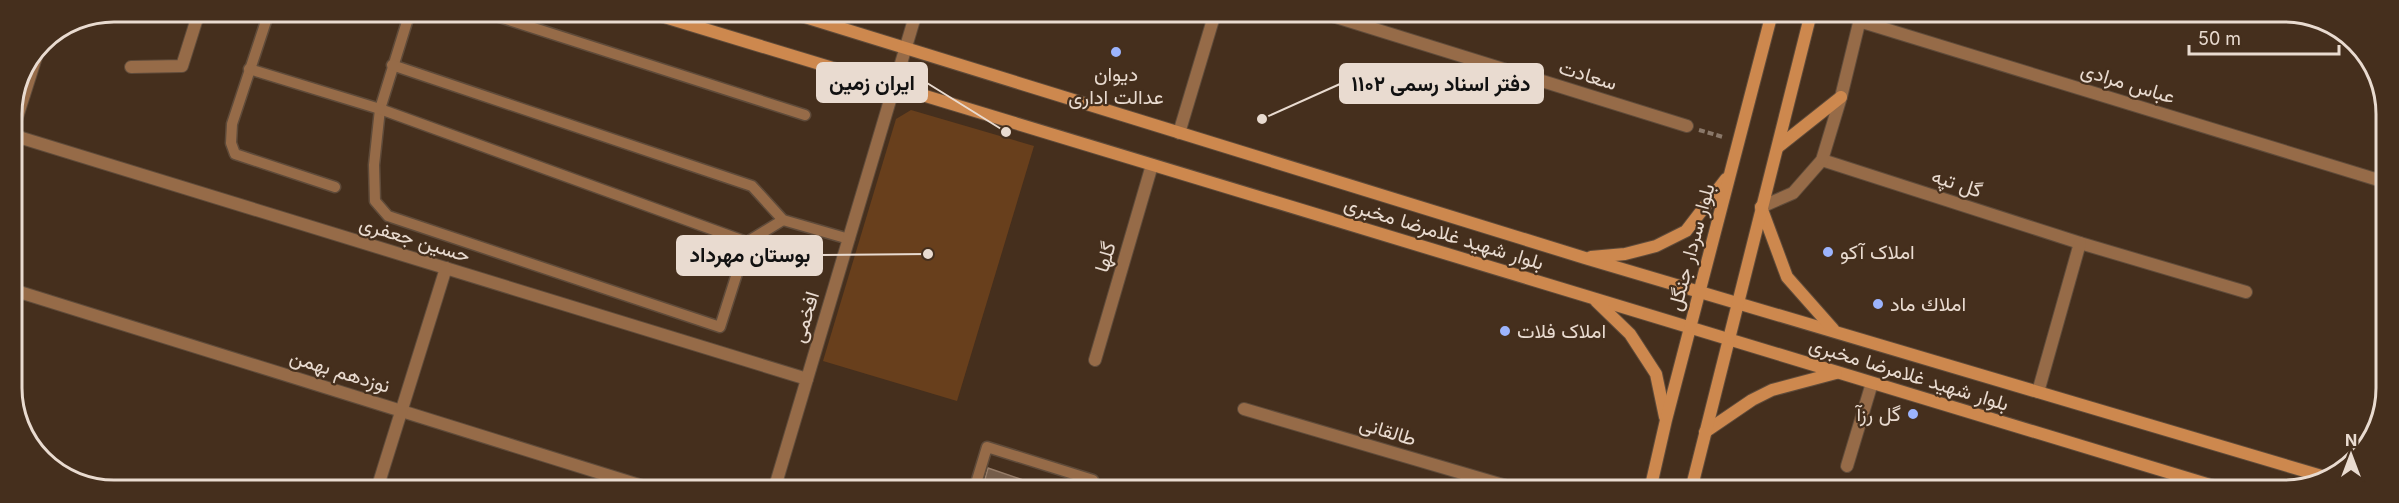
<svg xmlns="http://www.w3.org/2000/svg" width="2399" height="503" viewBox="0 0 2399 503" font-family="Inter,Vazirmatn,sans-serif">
	<rect width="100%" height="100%" fill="#452f1d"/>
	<path fill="#683f1c" d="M911,110L1034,146L957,401L823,361L896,119Z"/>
	<path fill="#755d4a" stroke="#967c68" stroke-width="1.5" d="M988,468L1044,487V490H982Z"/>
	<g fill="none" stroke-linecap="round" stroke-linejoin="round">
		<g stroke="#5f4b3a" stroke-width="13">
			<g id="service">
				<path d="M269,12L232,124L231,143L235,154L335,187"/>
				<path d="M410,12L380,109L374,165L375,201L388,216L720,327L747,242L783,220"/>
				<path d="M484,12L805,115"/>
				<path d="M392,65L752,186L783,220L849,239"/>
				<path d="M249,69L380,109L747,242"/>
				<path d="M974,490L987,447L1093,480"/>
			</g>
		</g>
		<g stroke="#5f4b3a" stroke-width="14">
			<g id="minor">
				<path d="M1323,13L1687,126"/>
				<path d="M1859,21L2385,182"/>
				<path d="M131,67L182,66L199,12"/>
				<path d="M12,133L38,51"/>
				<path d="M1179,133L1215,13"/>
				<path d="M12,135L807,379"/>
				<path d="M1822,160L2080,243L2246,292"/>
				<path d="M1761,207L1793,193L1822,160L1841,97L1861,15"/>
				<path d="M13,290L655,490"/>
				<path d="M1095,360L1152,165"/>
				<path d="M2038,392L2080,243"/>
				<path d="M1244,409L1520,490"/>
				<path d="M1847,466L1872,383"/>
				<path d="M80,482L105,489"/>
				<path d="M377,489L446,268"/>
			</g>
		</g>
		<g stroke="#5f4b3a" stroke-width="14">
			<path id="tertiary" d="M774,490L916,13"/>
		</g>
		<g stroke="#5f4b3a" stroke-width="14">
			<g id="secondary">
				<path d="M648,12L2230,491"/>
				<path d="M792,13L1585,258L2325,477"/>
				<path d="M1778,147L1841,97"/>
				<path d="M1761,207L1787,277L1833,329"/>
				<path d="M1591,257L1625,254L1656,246L1686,231L1726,179"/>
				<path d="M1596,301L1630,334L1656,374L1665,417"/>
				<path d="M1705,432L1752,400L1772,390L1836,373"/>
				<path d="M1650,490L1666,420L1772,13"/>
				<path d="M1691,490L1811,13"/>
			</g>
		</g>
		<path stroke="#8a7869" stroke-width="4" stroke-dasharray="6 3" stroke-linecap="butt" d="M1699,130L1723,137"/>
		<use href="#service" stroke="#966b48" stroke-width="10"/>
		<use href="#minor" stroke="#966b48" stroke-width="12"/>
		<use href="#tertiary" stroke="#966b48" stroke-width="12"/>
		<use href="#secondary" stroke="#cd884e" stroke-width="12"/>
	</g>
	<g fill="#9cb4fd" stroke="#452f1d" stroke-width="2">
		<circle cx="1116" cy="52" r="6"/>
		<circle cx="1828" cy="252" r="6"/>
		<circle cx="1878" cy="304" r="6"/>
		<circle cx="1505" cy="331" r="6"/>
		<circle cx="1913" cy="414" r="6"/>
	</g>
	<g text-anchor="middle" stroke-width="4.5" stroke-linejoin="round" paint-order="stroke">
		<g font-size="20" fill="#e9dbd0" stroke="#452f1d" text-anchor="start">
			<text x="1116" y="81" text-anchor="middle">دیوان<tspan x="1116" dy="23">عدالت اداری</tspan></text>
			<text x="1840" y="259">املاک آکو</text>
			<text x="1890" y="311">املاك ماد</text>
			<text x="1517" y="338">املاک فلات</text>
			<text x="1901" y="421" text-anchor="end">گل رزآ</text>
		</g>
		<g font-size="20" fill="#e9dbd0" stroke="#452f1d">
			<text transform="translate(1588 75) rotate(17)" y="7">سعادت</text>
			<text transform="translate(2128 83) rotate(17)" y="7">عباس مرادی</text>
			<text transform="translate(1957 183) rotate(18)" y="7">گل تپه</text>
			<text transform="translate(1444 233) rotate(17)" y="7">بلوار شهید غلامرضا مخبری</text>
			<text transform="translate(415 239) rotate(17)" y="7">حسین جعفری</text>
			<text transform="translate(1691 247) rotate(-75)" y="7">بلوار سردار جنگل</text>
			<text transform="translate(1105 257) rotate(-74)" y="7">گلها</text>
			<text transform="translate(805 317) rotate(-73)" y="7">افخمی</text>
			<text transform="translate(340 371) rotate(17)" y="7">نوزدهم بهمن</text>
			<text transform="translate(1909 374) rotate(17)" y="7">بلوار شهید غلامرضا مخبری</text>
			<text transform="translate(1388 431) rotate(17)" y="7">طالقانی</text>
		</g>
	</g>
	<path d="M0 0H2399V503H0ZM114 22H2284A92 92 0 0 1 2376 114V388A92 92 0 0 1 2284 480H114A92 92 0 0 1 22 388V114A92 92 0 0 1 114 22Z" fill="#452f1d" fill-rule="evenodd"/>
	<path fill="none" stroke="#e9dbd0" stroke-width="3" d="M114 22H2284A92 92 0 0 1 2376 114V388A92 92 0 0 1 2284 480H114A92 92 0 0 1 22 388V114A92 92 0 0 1 114 22Z"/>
	<path fill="none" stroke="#e9dbd0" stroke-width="2" d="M1006 132L927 83M1262 119L1340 84M928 254L822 255"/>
	<g fill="#e9dbd0" stroke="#452f1d" stroke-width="2">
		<circle cx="1006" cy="132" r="6"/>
		<circle cx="1262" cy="119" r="6"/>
		<circle cx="928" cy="254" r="6"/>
	</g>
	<g fill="#e9dbd0" stroke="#e9dbd0" stroke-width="2">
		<rect x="817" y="63" width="110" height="39" rx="6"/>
		<rect x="1340" y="64" width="203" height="39" rx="6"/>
		<rect x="677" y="236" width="145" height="39" rx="6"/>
	</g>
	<g font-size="21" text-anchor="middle" font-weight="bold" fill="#111">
		<text x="872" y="90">ایران زمین</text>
		<text x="1441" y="91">دفتر اسناد رسمی ۱۱۰۲</text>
		<text x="750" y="262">بوستان مهرداد</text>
	</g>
	<g transform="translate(2351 455)" stroke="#452f1d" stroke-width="4.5" paint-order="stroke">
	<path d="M0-4.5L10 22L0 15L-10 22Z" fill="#e9dbd0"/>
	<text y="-9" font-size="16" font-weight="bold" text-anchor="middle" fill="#e9dbd0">N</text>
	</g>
	<path d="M2189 45v9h150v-9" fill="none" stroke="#e9dbd0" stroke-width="3"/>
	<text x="2198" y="45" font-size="18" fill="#e9dbd0" stroke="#452f1d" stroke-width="4.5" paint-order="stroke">50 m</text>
</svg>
